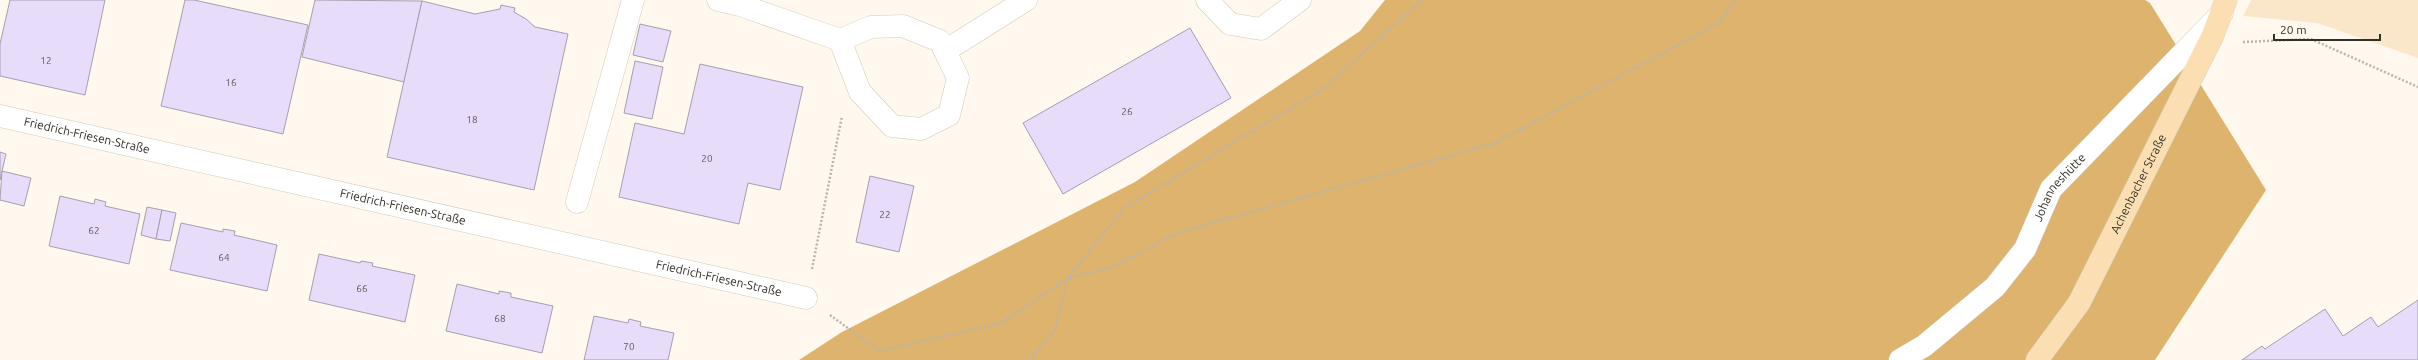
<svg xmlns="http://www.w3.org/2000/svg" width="2418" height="360" viewBox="0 0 2418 360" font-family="Ubuntu,sans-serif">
	<rect width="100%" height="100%" fill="#fff8ee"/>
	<path fill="#fae7c9" d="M2251,0H2418V58L2317,23L2243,16Z"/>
	<path fill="#ddb36e" d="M1385,0H2145L2150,3L2266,190L2155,360H799L842,332L1135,182L1360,31Z"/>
	<g fill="#e7dcf9" stroke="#a59fb0">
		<path d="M10,0H105L85,95L0,76V44Z"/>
		<path d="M185,0H194L308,25L283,134L161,106Z"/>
		<path d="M315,0L422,1L404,82L302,57Z"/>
		<path d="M422,1L475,14L500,9L501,5L515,8L514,12L526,19L535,27L568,34L534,190L387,157Z"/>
		<path d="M640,24L671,31L663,62L633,55Z"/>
		<path d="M1190,28L1231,98L1063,194L1023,123Z"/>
		<path d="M635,61L663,67L652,119L624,113Z"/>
		<path d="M700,64L803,87L780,190L748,183L739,224L619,197L635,123L684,134Z"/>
		<path d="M0,152L6,154L0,180Z"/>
		<path d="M2,171L31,178L24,206L0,200Z"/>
		<path d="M870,176L914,186L899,252L856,242Z"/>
		<path d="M60,196L94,204L95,199L106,202L105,206L140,214L129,264L49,246Z"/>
		<path d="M147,207L162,210L156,239L141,235Z"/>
		<path d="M162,210L176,213L170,241L156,239Z"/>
		<path d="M181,223L223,232V229L235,231L234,235L277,245L267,291L170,270Z"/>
		<path d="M319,254L360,263L361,261L373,263L372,266L415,275L405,322L309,300Z"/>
		<path d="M457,284L499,294V291L511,293V297L553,306L542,353L446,331Z"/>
		<path d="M2418,300V360H2242L2262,346L2265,349L2325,309L2343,336L2371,317L2378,327Z"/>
		<path d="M594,316L628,323L629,319L641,322L640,326L674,333L668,360H584Z"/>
	</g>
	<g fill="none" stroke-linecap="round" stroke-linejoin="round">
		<g stroke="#d4c9b9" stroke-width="23">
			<g id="minor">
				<path d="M718,0L740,5L840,40L871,27L903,26L940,41L958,78L949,115L921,129L892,126L860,92L840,40"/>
				<path d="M1207,0L1230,24L1261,29L1300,0"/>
				<path d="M945,51L1026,0"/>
				<path id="s1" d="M0,116L806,298"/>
				<path d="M577,202L633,0"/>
				<path id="s2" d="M1900,360L1924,346L1995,287L2025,249L2051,189L2222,13"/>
			</g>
		</g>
		<g stroke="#d6d5d4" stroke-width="23">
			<g id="major">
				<path id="s3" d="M2037,360L2079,303L2213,35L2226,0"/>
			</g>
		</g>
		<g stroke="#bab4ac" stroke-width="2.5" stroke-dasharray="2 2" stroke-linecap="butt">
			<path d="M2243,42L2311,39L2418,87"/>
			<path d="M812,269L842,116"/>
			<path d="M830,315L879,351L1001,323L1068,278L1111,268L1177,233L1495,143L1719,23L1735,0"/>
			<path d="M1030,360L1055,330L1068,278L1124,208L1323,89L1422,0"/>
		</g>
		<use href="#minor" stroke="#fff" stroke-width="22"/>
		<use href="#major" stroke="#fbdfb2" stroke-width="22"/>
	</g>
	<g text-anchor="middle" stroke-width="3" stroke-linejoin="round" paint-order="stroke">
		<g font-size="10" fill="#605a5d">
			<text x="46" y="64">12</text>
			<text x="231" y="86">16</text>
			<text x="1127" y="115">26</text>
			<text x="472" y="123">18</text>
			<text x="707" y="162">20</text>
			<text x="885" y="218">22</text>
			<text x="94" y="234">62</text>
			<text x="224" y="261">64</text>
			<text x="362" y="292">66</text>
			<text x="500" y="322">68</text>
			<text x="629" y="350">70</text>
		</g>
		<g font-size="12" fill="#332f29" stroke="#fff8ee">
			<text dy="4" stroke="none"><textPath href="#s1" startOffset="89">Friedrich-Friesen-Straße</textPath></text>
			<text dy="4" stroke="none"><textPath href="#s3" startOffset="204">Achenbacher Straße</textPath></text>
			<text dy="4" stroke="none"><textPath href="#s2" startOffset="240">Johanneshütte</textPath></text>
			<text dy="4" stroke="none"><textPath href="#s1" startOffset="413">Friedrich-Friesen-Straße</textPath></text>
			<text dy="4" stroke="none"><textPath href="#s1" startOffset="737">Friedrich-Friesen-Straße</textPath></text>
		</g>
	</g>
	<path d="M2274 34v6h106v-6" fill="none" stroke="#332f29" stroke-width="2"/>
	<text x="2280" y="34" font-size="12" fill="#332f29" stroke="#fff8ee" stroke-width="3" paint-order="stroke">20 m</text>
</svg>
